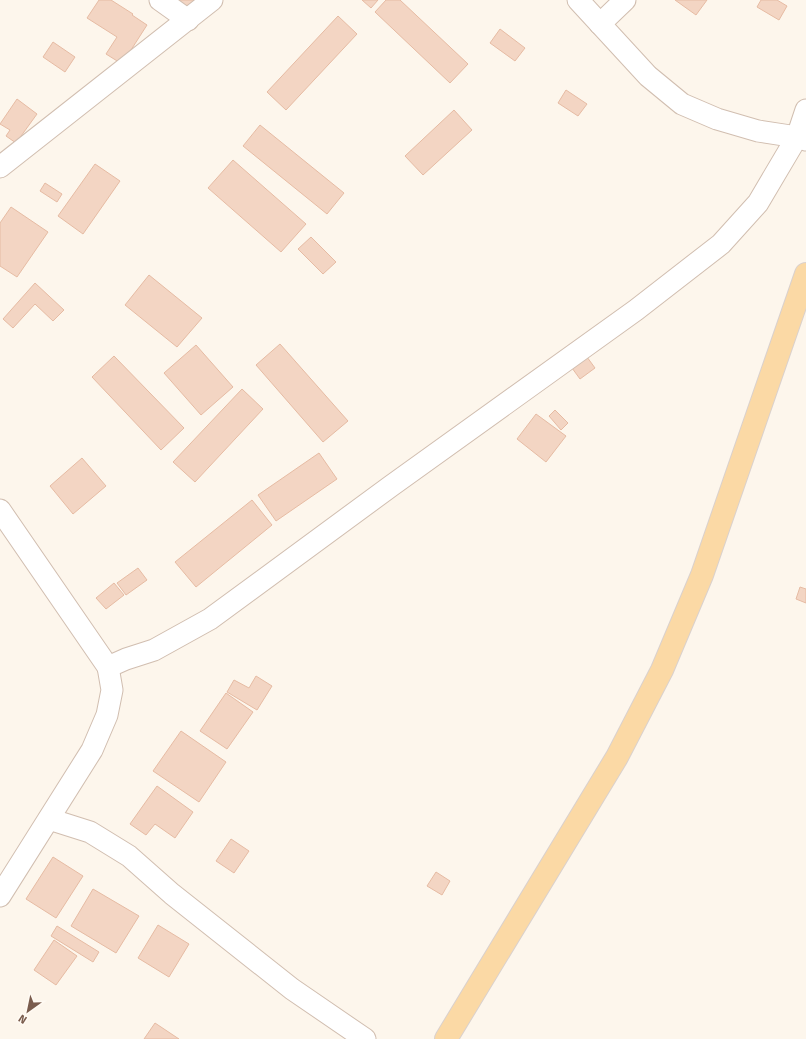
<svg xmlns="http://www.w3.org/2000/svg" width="806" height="1039" viewBox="0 0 806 1039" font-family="'Fira Sans',sans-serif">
	<rect width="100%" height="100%" fill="#fdf6ec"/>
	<g fill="#f3d5c3" stroke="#e6bba3">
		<path d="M99,0H111L133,14L132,15L147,25L122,64L106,54L117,37L87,18Z"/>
		<path d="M177,0H196L187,9Z"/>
		<path d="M362,0H378L371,8Z"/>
		<path d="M386,0H400L468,64L450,83L375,12Z"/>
		<path d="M675,0H707L696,15Z"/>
		<path d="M761,0H777L787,6L779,20L757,7Z"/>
		<path d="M338,16L357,34L286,110L267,92Z"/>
		<path d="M500,29L525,48L515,61L490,43Z"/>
		<path d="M53,42L75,57L65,72L43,57Z"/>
		<path d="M566,90L587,104L578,116L558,103Z"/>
		<path d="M17,99L37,114L16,143L6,136L10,130L0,124Z"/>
		<path d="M454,110L472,130L423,175L405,156Z"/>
		<path d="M260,125L344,193L327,214L243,146Z"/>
		<path d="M233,160L306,224L281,252L208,188Z"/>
		<path d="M95,164L120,181L83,234L58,216Z"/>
		<path d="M45,183L62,194L57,202L40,191Z"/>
		<path d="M11,207L48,232L17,277L0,266V223Z"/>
		<path d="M311,237L336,262L323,274L298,249Z"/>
		<path d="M149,275L202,318L177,347L125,305Z"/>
		<path d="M35,283L64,310L53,321L35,304L13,328L3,319Z"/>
		<path d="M280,344L348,421L323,442L256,365Z"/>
		<path d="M196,345L233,387L201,415L164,373Z"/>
		<path d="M114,356L184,428L161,450L92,377Z"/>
		<path d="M587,357L595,368L580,379L572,368Z"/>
		<path d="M242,389L263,409L195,482L173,462Z"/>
		<path d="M555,410L568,423L561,430L549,416Z"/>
		<path d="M536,414L566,436L546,462L517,439Z"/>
		<path d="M319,453L337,479L276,521L258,495Z"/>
		<path d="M82,458L106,486L73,514L50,486Z"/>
		<path d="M252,500L272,525L196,587L175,562Z"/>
		<path d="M138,568L147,580L126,595L117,583Z"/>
		<path d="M114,583L124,595L106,609L96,598Z"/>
		<path d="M800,587L806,589V603L796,599Z"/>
		<path d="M256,676L272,686L257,710L227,692L234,680L249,688Z"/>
		<path d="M226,693L253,712L227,749L200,731Z"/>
		<path d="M181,731L226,762L199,802L153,771Z"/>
		<path d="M157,786L193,812L175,838L155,824L146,835L130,824Z"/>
		<path d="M231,839L249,851L234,873L216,861Z"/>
		<path d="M53,857L83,876L56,918L26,899Z"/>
		<path d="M436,872L450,881L442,895L427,886Z"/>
		<path d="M93,889L139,916L116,953L71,926Z"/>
		<path d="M158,925L189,944L169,977L138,958Z"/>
		<path d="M57,926L99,952L93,962L51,936Z"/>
		<path d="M54,940L77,956L56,985L34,970Z"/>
		<path d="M155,1023L179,1039H144Z"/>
	</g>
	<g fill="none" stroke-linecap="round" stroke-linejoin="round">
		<g stroke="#d1beb0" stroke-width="23">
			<g id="minor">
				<path d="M160,0L188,20"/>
				<path d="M578,0L648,76L682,104L717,119L758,131L797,137L806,140"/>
				<path d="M600,24L625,0"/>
				<path d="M0,167L212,0"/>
				<path d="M0,510L108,667"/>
				<path d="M49,819L90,832L129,856L172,894L292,989L365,1039"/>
				<path d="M0,896L92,750L107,715L112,690L108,667L126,659L154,650L210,619L391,486L636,310L721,244L758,203L797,137L806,110"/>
			</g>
		</g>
		<g stroke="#dad1cd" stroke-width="24">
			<path id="primary" d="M446,1039L617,757L662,670L702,575L806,274"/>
		</g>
		<use href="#minor" stroke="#fff" stroke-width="21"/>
		<use href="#primary" stroke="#fbd9a5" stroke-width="22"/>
	</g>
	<g transform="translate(28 1011) rotate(213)" stroke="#fffaf3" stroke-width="3" paint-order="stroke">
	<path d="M0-3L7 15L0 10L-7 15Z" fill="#7a5c4d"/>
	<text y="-6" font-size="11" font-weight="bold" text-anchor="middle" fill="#7a5c4d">N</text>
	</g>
</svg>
